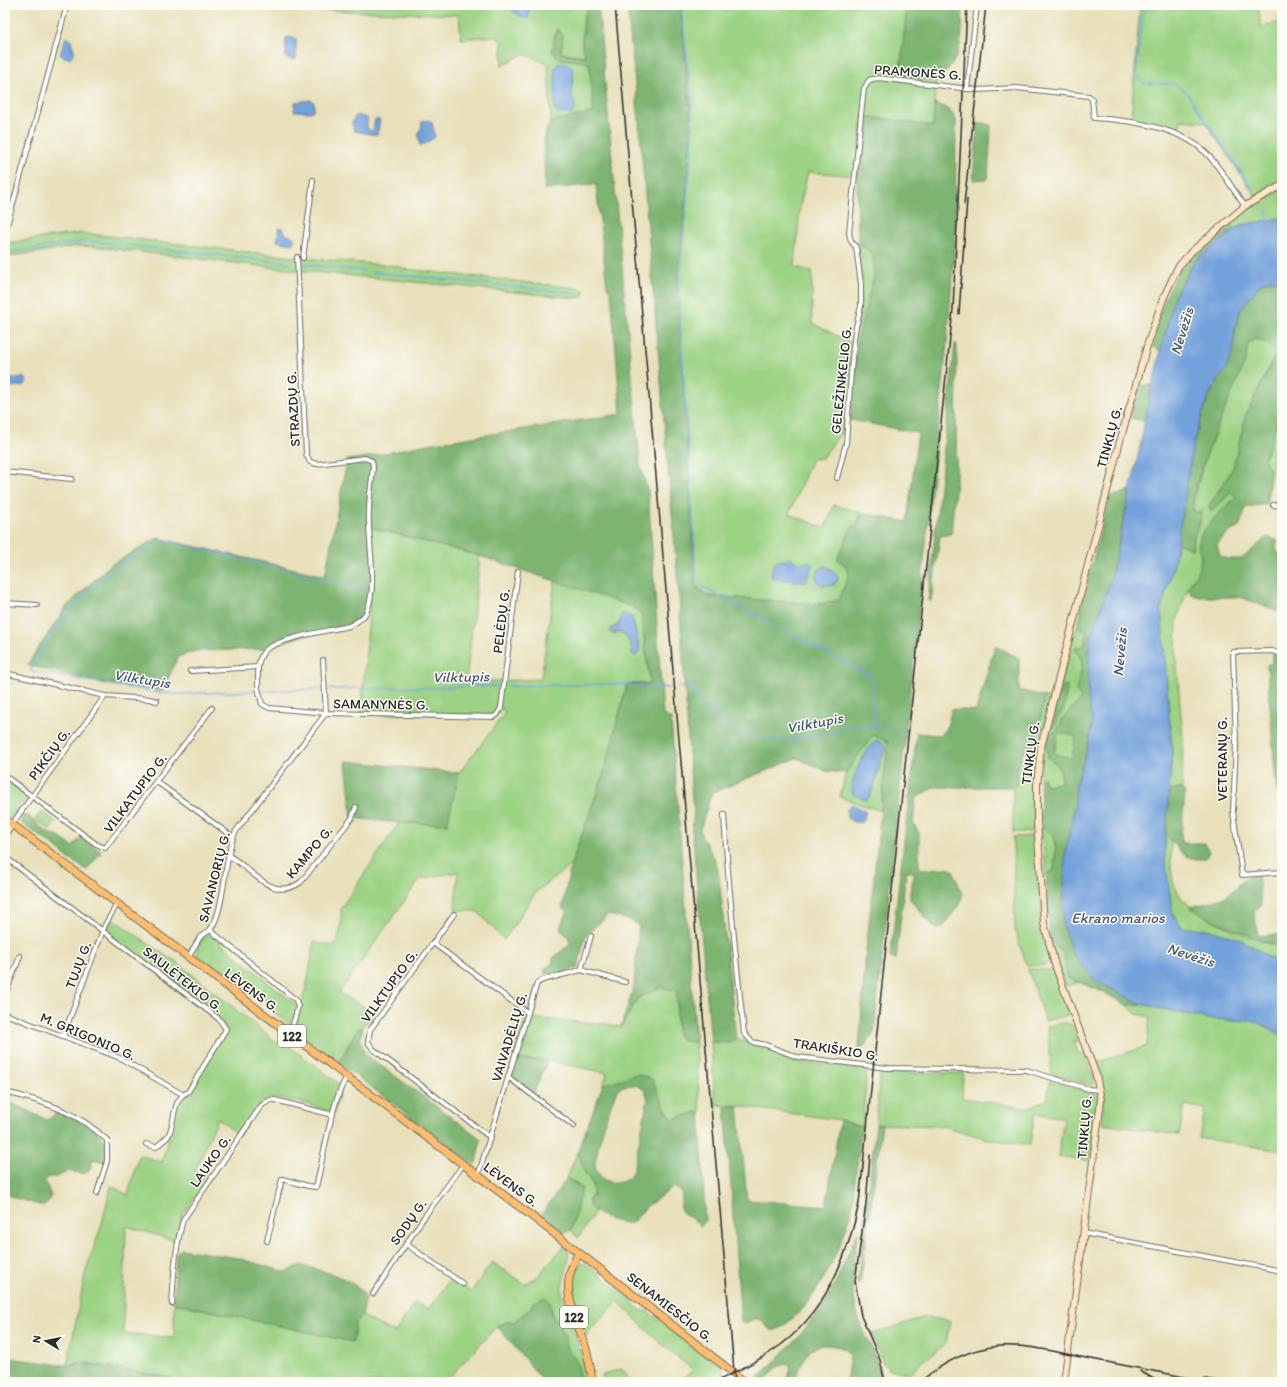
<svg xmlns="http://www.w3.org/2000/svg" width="1287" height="1387" viewBox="0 0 1287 1387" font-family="Itim,sans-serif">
	<rect width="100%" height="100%" fill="#fdfcf7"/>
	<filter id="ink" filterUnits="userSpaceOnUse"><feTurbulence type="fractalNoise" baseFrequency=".025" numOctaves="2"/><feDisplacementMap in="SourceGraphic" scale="8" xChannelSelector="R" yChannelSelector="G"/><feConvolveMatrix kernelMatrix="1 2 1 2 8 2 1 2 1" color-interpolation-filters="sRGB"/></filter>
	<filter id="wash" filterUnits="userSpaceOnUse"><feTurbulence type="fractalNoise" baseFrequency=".012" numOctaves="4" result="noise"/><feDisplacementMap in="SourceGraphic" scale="16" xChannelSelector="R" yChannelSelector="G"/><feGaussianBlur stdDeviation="0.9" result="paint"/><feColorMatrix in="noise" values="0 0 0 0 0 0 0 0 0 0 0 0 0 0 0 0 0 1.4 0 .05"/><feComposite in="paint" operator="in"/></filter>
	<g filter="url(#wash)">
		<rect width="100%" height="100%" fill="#e8e0bb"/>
		<g fill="#9cd283" stroke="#647e57" fill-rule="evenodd">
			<path d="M317,5H589L584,17L582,42V47L587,56L561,53L559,30L554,35L555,42L552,52L558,58L589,63L594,112L551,122L548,63L523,54L502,66V42L495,36L461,39L459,15L315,10Z"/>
			<path d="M680,5H907L900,75L936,81L933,126L863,116L857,176L808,172L800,206L795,267L812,271V323L853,344L859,316L862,279L858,242L873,255L874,275L857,343L851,420L822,458L812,459L789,514L825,528L834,505L862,513L838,560L846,566L849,574L840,600L820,604L706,596L695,584L678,287L692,125ZM826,566L831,570L834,585L823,586L818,583C816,569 817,574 826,566Z"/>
			<path d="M1140,5H1258L1261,26L1282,22V184L1256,197L1205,122L1181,120L1179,130L1131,118Z"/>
			<path d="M1282,190V218L1241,225L1235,229L1230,223L1250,207Z"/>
			<path d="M81,233L303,258L396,266L405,269L576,288L584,290V296L575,298L294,270L98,247L79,246L5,257V243Z"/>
			<path d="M1256,339L1268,343L1276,353L1246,415L1233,468L1209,506L1211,512L1231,493L1238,497L1229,503L1201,535L1198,546L1201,557L1199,569L1188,588L1177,619L1176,657L1183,739L1182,789L1169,790L1172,752L1161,609L1174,565L1177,543L1192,549L1193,536L1201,522L1192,507C1199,475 1211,442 1223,411C1233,387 1244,368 1248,343Z"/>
			<path d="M1282,406V435H1277L1271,472L1264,459L1269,447Z"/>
			<path d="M369,527L480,556L466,682L541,679L555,580L633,607L641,613L650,684H627L603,776L571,865L536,892L504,940L478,912L455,909L458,872L420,879L339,993L365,1007L372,1018L356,1031L339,1063L276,1014L270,1003L220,967L212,966L197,956C197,946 199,937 211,935L300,1008L307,984L314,942L333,946C342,933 341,923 341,908L399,823L447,824L459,773L505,713L502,708L497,715L361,714L370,602ZM632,617L640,651L635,657L632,654C632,645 629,638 620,632L613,634L611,628Z"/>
			<path d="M1077,628L1086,630L1087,635L1084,647H1076L1082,662L1081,699L1063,718L1057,731L1049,734L1047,748L1048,758C1060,765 1062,770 1061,783L1046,785L1040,778L1043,748L1049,725L1057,724L1056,719L1062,712L1063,686L1060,694H1057L1071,642Z"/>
			<path d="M1045,697L1050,698L1034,768V829L1029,832H1013V787L1017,784V771L1021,753L1033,748Z"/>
			<path d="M1058,732L1076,736L1072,758L1054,755Z"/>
			<path d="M873,735L888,742L881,811L840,797L846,773Z"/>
			<path d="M5,779L27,795L26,800L14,817L12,818L5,814Z"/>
			<path d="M41,811L56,822L50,830L35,819Z"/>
			<path d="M1042,828C1060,834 1055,854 1054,870L1046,874Z"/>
			<path d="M1166,834L1171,839C1171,856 1169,878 1178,893C1192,917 1255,939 1282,948V965L1240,939L1206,929L1183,928C1180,924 1176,920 1174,916C1166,900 1164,852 1166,834Z"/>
			<path d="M1032,836L1036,840L1043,929L1050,962L1046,965L1027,966L1015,931L1013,837Z"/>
			<path d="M113,919L169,958L173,959L281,1046L290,1047L338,1083L341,1088L334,1113C316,1108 278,1091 262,1102L239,1136L218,1118L195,1171L210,1177L183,1214L175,1241L126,1226L123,1333L174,1338V1303L353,1342L355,1323L362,1316L395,1333L415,1302L428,1309L451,1278L471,1292L492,1262L525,1284L537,1277L564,1246C576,1254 561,1278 562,1292C564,1310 572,1326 578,1343C583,1355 585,1369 587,1382H580L579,1369L568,1352L562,1334L553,1318L552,1309L531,1308L514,1322L509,1321L497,1326L445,1382H171V1378L80,1362L71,1366H67L86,1270L101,1227L111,1186L128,1195L139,1155L162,1162L177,1103L188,1092L225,1032L224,1025L103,931Z"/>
			<path d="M1050,940L1063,952L1068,978L1078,983L1065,986Z"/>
			<path d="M1028,969L1053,970L1069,1012L1068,1015L1045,1021Z"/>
			<path d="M661,987L677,991V1035L684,1041L696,1042L700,1111L673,1119L666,1110L652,1079L619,1080L603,1085L607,1073L548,1061L514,1059L526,1018L605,1024L621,1027L638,998Z"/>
			<path d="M1141,1004L1207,1019L1257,1021L1282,1036V1151L1199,1138L1205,1109L1185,1105L1179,1135L1102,1124L1104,1095L1095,1063L1147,1046L1150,1017L1136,1014L1127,1005Z"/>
			<path d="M1065,1023C1078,1024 1075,1033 1078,1042L1074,1041L1079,1056L1082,1053L1089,1064L1095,1082L1092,1085L1052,1074L1047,1026Z"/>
			<path d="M736,1038L797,1062L843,1066L867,1071L862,1127L840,1120L738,1106L715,1105L711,1042L729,1043Z"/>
			<path d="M880,1071L913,1073H963L962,1098L1027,1108L1047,1100L1050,1081L1098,1095V1107L1090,1161L1058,1156L1064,1118L1035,1113L1030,1145L988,1139L942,1126L876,1124Z"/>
			<path d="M578,1151L586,1175L593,1184V1195L589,1199V1206L595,1212L578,1238L571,1230L582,1188L567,1178Z"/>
			<path d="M582,1263L587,1264L631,1299L633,1304L642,1311H647L687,1343L721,1366L725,1376L713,1382H678L693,1370L651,1335L618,1301L591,1329L587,1336C581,1318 562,1278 582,1263Z"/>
			<path d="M925,1317L950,1321L946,1344L920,1363L911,1374L888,1369L883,1363L872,1334Z"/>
			<path d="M621,1369L627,1374L629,1382H598L603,1375Z"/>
		</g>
		<g fill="#7db471" stroke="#54704e" fill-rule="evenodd">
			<path d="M589,5H598L640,464L648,492L663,715L671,719L696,1042L684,1041L677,1035V991L661,987L638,998L621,1027L634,986L639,925L627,919L608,915L585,936L578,968L557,974H545V968L552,964L553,958L570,944L568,936L560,930L563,919L568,912L562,908L571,865L603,776L627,684H650L641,613L633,607L480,556L369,527C370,556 380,599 358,621L281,642L267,649L195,651L178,657L162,691L94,681L27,665L66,607L110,565L158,538L325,576L347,460C374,457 401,449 428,444C492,434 557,424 621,414L611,292L607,287L596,184L552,189H544C547,170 539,136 551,122L594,112L589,63L558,58L552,52C554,44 554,36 558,29L563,36L561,53L586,57L582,47V42L584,17Z"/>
			<path d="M627,5H680L692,125L678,287L695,584L706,596L819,604L839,600L849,574L846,566L838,560V557L852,527L858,524L862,513L907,522L918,433L851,420L857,343L874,275L873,255L858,242L857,176L863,116L933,126L935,103C944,106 952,111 956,120L955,239L947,343L874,1032L865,1045L859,1049L866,952L888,742L873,735L846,773L826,771L797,758L712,793L700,829L702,837L716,861L719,877L736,1038L729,1043L711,1042L692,829L694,811L692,800L679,597L639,122Z"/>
			<path d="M907,5H963C961,40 965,56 936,81L900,75Z"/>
			<path d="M978,122L991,125L988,179L973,180Z"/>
			<path d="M1230,223L1235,229L1196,260L1174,297L1161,351L1150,345C1160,314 1169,278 1192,254C1204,243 1218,233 1230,223Z"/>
			<path d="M1270,280H1275L1282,287V406L1269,447L1264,459L1271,472L1266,504L1246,507L1239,527L1226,534L1217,545L1220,556L1229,559H1242L1267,537L1277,540L1276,549L1279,554L1282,555V612L1240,597H1199L1191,594L1188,588C1193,578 1202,568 1201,556C1201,549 1197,543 1201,535C1205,526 1229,503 1237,497L1231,493L1211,512L1209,506L1233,468L1246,415L1276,353L1268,343L1256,339L1248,343C1247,350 1247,357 1244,364C1235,388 1185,493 1194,512H1201C1201,526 1192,534 1192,549L1177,543L1194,440L1208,398L1219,380L1235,333L1240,311L1260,284Z"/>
			<path d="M955,344H957L956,480L951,534L940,536L931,601L928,600Z"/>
			<path d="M1152,385L1145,421L1130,418L1138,386Z"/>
			<path d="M1130,490L1110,582L1089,642L1088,694L1092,724L1085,757L1076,783L1075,804L1065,855L1094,980L1141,1004L1127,1005L1101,991L1068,978L1063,952L1050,940L1046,874L1054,870C1055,854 1060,834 1042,828L1040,778H1043L1046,785L1061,783C1062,770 1060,765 1048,758L1047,748L1049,734L1057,731L1063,718L1081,699L1076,691C1079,673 1088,665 1075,649L1076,647H1084L1087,635L1085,630L1077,628L1082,608V601L1110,496L1118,495ZM1058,733L1076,736L1072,758L1054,754Z"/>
			<path d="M995,646L1019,658V690L1045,697L1033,748L1021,753L1017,771V784L1013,787H935L916,798L913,823L919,833V866L921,869L948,868L953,870L962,894L961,902L943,927L938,929L935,928L910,899V891L915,873L906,871L896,959L890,958L917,733L940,735L946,730L952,709L976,711Z"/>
			<path d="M1272,651L1282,654V793L1276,789L1267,665L1272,663Z"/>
			<path d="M1066,685L1067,687L1064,709L1056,719L1055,728H1052L1049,725L1057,694H1060L1063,686Z"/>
			<path d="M346,761L459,773L447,824L399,823L352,818Z"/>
			<path d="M1182,789L1185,792L1181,837L1183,843H1205L1209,852L1205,859C1180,860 1181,849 1166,834L1169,790Z"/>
			<path d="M27,815L48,833L56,835L73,847L81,836L101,852L87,870L69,859L53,845L21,823L22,816Z"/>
			<path d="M1258,874L1261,906L1254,911L1258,936L1282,934V948L1210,919L1190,907C1201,904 1215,902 1224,897C1236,891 1242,876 1258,874Z"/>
			<path d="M363,1027L360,1040L365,1054L481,1139L476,1163L473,1164L339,1063L356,1031Z"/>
			<path d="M514,1059L548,1061L532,1096L508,1077Z"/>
			<path d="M637,1074L652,1079L666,1110L673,1119L700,1111L705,1222L700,1226C695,1218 685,1217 680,1209C682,1200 685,1191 674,1187L647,1206L632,1223C616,1223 600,1218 589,1206V1199L594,1195L593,1184L586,1175L578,1151L603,1085ZM636,1085L645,1090L648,1099L633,1172C623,1190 598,1184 595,1165C594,1157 613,1093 618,1089C623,1085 630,1085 636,1085Z"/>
			<path d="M5,1100L47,1120L52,1117L56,1112C71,1116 100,1127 106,1143C108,1150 106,1155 104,1162L93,1159L89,1171L84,1174L69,1171L57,1177H49L44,1181L51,1195L48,1202L43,1206L9,1196L8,1182L5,1180Z"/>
			<path d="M725,1106H738L747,1200L826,1206L840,1120L862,1127C859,1147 857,1167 854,1187C853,1197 853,1208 850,1217C838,1255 814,1307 780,1328C762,1339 769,1307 745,1324L741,1322Z"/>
			<path d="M876,1124H882L860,1284H857Z"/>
			<path d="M567,1178L582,1188L571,1230L561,1233L540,1217Z"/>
			<path d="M858,1231C854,1260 849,1287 858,1316C865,1338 880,1359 881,1382H846L850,1356C847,1350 840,1347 835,1346C807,1340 803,1361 795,1381H788L787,1379L791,1369L789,1365C779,1362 769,1374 766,1382H754L799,1337L832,1291Z"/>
			<path d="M182,1249L237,1258L286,1272L301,1265C324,1272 352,1276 366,1297L362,1316L355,1323L353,1342L174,1303L176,1253Z"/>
			<path d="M545,1297L550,1302L553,1318L561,1324L560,1331L566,1336C564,1353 570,1349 575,1359C579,1366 579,1374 580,1382H544L497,1326L509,1321L514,1322L531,1308L532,1303Z"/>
			<path d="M9,1358L71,1366L80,1362L171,1378V1382H5V1362Z"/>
		</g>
		<g fill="#73a1db" stroke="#4f6683">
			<path d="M505,5H529V17L526,19L523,18Z"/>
			<path d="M66,37L70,39L75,52L70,58L64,57L60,54Z"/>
			<path d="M290,37L296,39V58L294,60L286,58V38Z"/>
			<path d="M558,63L568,64C578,69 571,84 572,92C572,100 578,107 572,114L559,113L555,111V68Z"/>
			<path d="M312,100L314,102V109L311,112L294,111L295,102Z"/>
			<path d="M356,115L367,118V128L371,131H373L375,119L380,120L377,135L354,131L352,123Z"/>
			<path d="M428,120L432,122L435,137L425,144L420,145L418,132L421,129L422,121Z"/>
			<path d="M1282,218V287L1275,280L1265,281L1260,284L1240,311L1235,327L1233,352L1225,371L1214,385L1208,398L1194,440L1174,565L1161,609L1172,752L1164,852L1173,915L1183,928L1206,929L1240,939L1282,965V1036L1257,1021L1207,1019L1141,1004L1094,980L1073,954L1063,926L1065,855L1075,804L1076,783L1085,757L1092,724L1088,694L1089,642L1110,582L1141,442L1149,398L1174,297L1196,260L1241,225Z"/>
			<path d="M279,228H282L287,235L294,237V242L292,244L277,241Z"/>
			<path d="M22,377L27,380L26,383L22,386L5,387V380Z"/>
			<path d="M790,557L798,563L810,562L813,565L806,582L773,579L771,577L772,569L776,561H785Z"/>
			<path d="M826,566L837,575L838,579L834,585L823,586L817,581L816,576L818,570Z"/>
			<path d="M622,613L632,617L640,651L635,657L632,654C632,647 629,633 619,632C615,632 614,634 610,633V629L618,626Z"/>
			<path d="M876,740L883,743L886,746L870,797L866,800L852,794C849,780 865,750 876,740Z"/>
			<path d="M852,804L866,811L862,822H854L847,818V809Z"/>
		</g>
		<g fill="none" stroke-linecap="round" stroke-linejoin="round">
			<g stroke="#73a1db" stroke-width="1.5">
				<path d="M681,5L692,100V149L678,289L697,580L704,588L872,677L874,728"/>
				<path d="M1144,5L1136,71L1140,81L1144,83L1174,84L1186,92L1253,189"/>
				<path d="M1266,211L1269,220"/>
				<path d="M5,253L88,241L289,263"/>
				<path d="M301,264L364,271"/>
				<path d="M371,272L575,293"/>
				<path d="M509,686L623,684L670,688"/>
				<path d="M680,687H691L698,699L714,716L733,729L761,738L785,741L842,730L853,726L902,730"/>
				<path d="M329,689L498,686"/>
				<path d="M253,691L180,694L160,693L30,671C58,621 87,584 137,554C148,548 157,541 170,542L364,589"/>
				<path d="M262,691L320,689"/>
				<path d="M915,732H917"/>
			</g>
		</g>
	</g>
	<g filter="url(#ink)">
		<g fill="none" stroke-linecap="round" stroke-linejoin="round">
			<g stroke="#6d6a5d" stroke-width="6">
				<g id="street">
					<path d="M967,89L977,5"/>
					<path d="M5,233L67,5"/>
					<path d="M303,258L313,180"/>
					<path d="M5,472L72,479"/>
					<path d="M837,478L846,443L852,358L855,331L861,306V284L856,247L851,241L849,233L863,96L864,89L869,80L878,78L977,90L1017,88L1089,96L1092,99L1094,118C1128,120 1179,127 1205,152C1219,165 1233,190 1245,206"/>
					<path d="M1273,505L1282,506"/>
					<path d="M5,603L37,605"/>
					<path d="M1282,654L1272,651L1233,652L1236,744L1233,812L1242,875L1282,872"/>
					<path d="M258,667C259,660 262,652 268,648C286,637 327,631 349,626C355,623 362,620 366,613C379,586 367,540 369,510C369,496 372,481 373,467L372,461L365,458L317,464L310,462L306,454L297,257"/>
					<path d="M190,671L258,667V688L262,704L269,708L326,713L493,717L497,715L501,708L518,571"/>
					<path d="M5,673L105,696L149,699L157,701"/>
					<path d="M5,776L96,844L105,848L212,708"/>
					<path d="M157,782L233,837"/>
					<path d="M724,814C728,887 736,960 744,1033L752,1042L766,1045L797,1057L888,1068L1026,1070L1089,1089L1100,1090"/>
					<path d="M12,824L105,696"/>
					<path d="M229,856C253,869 272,903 301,882L352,818L356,807"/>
					<path d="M5,857L219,1019L226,1029L188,1092C171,1099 176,1122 168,1136C165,1140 160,1143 156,1147L146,1144"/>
					<path d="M454,914L370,1030L368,1042L373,1049L491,1138"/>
					<path d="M433,943L528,1013"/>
					<path d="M188,958L200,937L210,930"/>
					<path d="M581,970L625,982"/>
					<path d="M5,995L20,956"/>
					<path d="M5,1014L120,1058L182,1094"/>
					<path d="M290,1034L298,1007L296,1000L210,930C226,909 223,857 236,831L326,713L323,660"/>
					<path d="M63,1036L105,925L117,904"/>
					<path d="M508,1077L574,1126"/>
					<path d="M5,1092C43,1101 78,1112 107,1140V1161L97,1193"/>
					<path d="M478,1176L537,983L543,980L581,970L591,936"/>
					<path d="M1083,1233L1282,1271"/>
					<path d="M267,1241L282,1179L308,1186L316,1187C323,1160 332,1098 347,1077"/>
					<path d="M406,1244L463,1284"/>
					<path d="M373,1294L424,1217L463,1165"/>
					<path d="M172,1304C174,1275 175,1248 183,1220L261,1106L270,1100H275L333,1115"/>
					<path d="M1280,1382L1282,1372"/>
				</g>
			</g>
			<g stroke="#6d6a5d" stroke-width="8">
				<g id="secondary">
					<path d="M5,835L12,824"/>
					<path d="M1064,1382L1101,1100L1096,1075L1055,965L1044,923L1037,822V785L1041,747L1120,441L1147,346L1163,299L1178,267L1191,252L1245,206L1282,185"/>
				</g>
			</g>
			<g stroke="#6d6a5d" stroke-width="9">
				<g id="primary">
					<path d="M5,819L529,1214L745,1382"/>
					<path d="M579,1253C558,1286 573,1309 584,1342C588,1355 591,1369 592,1382"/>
				</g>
			</g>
			<use href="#street" stroke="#fff" stroke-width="4"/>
			<use href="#secondary" stroke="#fee5c5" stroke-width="6"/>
			<use href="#primary" stroke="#fcbd6f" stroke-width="7"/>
			<g stroke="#2b2b2b" stroke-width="1.5">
				<path d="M615,5L735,1382"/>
				<path d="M964,204L986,5"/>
				<path d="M959,314L967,199"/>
				<path d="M870,1155L866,1204L855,1281L861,1316L880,1360L885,1382"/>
				<path d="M1140,1371L1159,1382"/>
				<path d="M1205,1379L1225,1382"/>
				<path d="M716,1382C736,1371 757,1362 775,1349C823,1317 848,1257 859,1203L953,309L967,5"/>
				<path d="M920,1382C943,1362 969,1349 999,1346C1026,1344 1055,1352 1081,1357C1124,1365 1167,1374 1210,1382"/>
			</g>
		</g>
	</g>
	<g text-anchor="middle" stroke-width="3" stroke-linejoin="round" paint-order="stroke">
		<g fill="#fdfcf7" stroke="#6a6a68" stroke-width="1">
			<rect x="278" y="1025" width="28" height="22" rx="3"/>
			<rect x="560" y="1306" width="28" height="22" rx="3"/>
		</g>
		<g font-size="13" font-weight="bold" fill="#2b2b2b">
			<text x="292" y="1041">122</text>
			<text x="574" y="1322">122</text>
		</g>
		<g font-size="14" fill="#2b2b2b" stroke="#fdfcf7">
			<text transform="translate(918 72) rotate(4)" y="5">PRAMONĖS G.</text>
			<text transform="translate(841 380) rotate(-84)" y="5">GELEŽINKELIO G.</text>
			<text transform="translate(293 409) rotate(-93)" y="5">STRAZDŲ G.</text>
			<text transform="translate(1109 437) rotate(-75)" y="5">TINKLŲ G.</text>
			<text transform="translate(501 621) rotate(-83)" y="5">PELĖDŲ G.</text>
			<text transform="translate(381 704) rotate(1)" y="5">SAMANYNĖS G.</text>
			<text transform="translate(1030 753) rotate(-82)" y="5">TINKLŲ G.</text>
			<text transform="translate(49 754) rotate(-54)" y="5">PIKČIŲ G.</text>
			<text transform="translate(1222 759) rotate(-90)" y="5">VETERANŲ G.</text>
			<text transform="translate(135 793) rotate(-53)" y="5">VILKATUPIO G.</text>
			<text transform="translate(309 852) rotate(-50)" y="5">KAMPO G.</text>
			<text transform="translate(214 877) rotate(-76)" y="5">SAVANORIŲ G.</text>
			<text transform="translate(78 965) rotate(-69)" y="5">TUJŲ G.</text>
			<text transform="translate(183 979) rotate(38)" y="5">SAULĖTEKIO G.</text>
			<text transform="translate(389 986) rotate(-54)" y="5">VILKTUPIO G.</text>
			<text transform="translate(252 990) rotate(37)" y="5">LĖVENS G.</text>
			<text transform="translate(88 1036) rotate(23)" y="5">M. GRIGONIO G.</text>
			<text transform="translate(509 1037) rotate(-73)" y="5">VAIVADĖLIŲ G.</text>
			<text transform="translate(836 1049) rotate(9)" y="5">TRAKIŠKIO G.</text>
			<text transform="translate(1084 1127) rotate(-85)" y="5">TINKLŲ G.</text>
			<text transform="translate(210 1161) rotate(-55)" y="5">LAUKO G.</text>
			<text transform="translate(511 1184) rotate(37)" y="5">LĖVENS G.</text>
			<text transform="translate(408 1222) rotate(-55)" y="5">SODŲ G.</text>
			<text transform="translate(670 1307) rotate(38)" y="5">SENAMIESČIO G.</text>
		</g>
		<g font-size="15" font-style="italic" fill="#485a71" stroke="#fdfcf7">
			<text transform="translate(1182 331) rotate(-73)" y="5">Nevėžis</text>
			<text transform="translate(1120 652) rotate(-85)" y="5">Nevėžis</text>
			<text transform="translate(461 677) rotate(-1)" y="5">Vilktupis</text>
			<text transform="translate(142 679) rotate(9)" y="5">Vilktupis</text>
			<text transform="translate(815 723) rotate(-11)" y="5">Vilktupis</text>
			<text x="1118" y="923">Ekrano marios</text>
			<text transform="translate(1191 955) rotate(18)" y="5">Nevėžis</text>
		</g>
	</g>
	<rect width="1287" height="1387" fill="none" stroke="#fdfcf7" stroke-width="20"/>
	<g transform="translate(46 1341) rotate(280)" stroke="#fdfcf7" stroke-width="3" paint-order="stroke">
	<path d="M0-3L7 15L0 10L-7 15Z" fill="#2b2b2b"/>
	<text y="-6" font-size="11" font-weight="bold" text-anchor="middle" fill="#2b2b2b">N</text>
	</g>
</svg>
